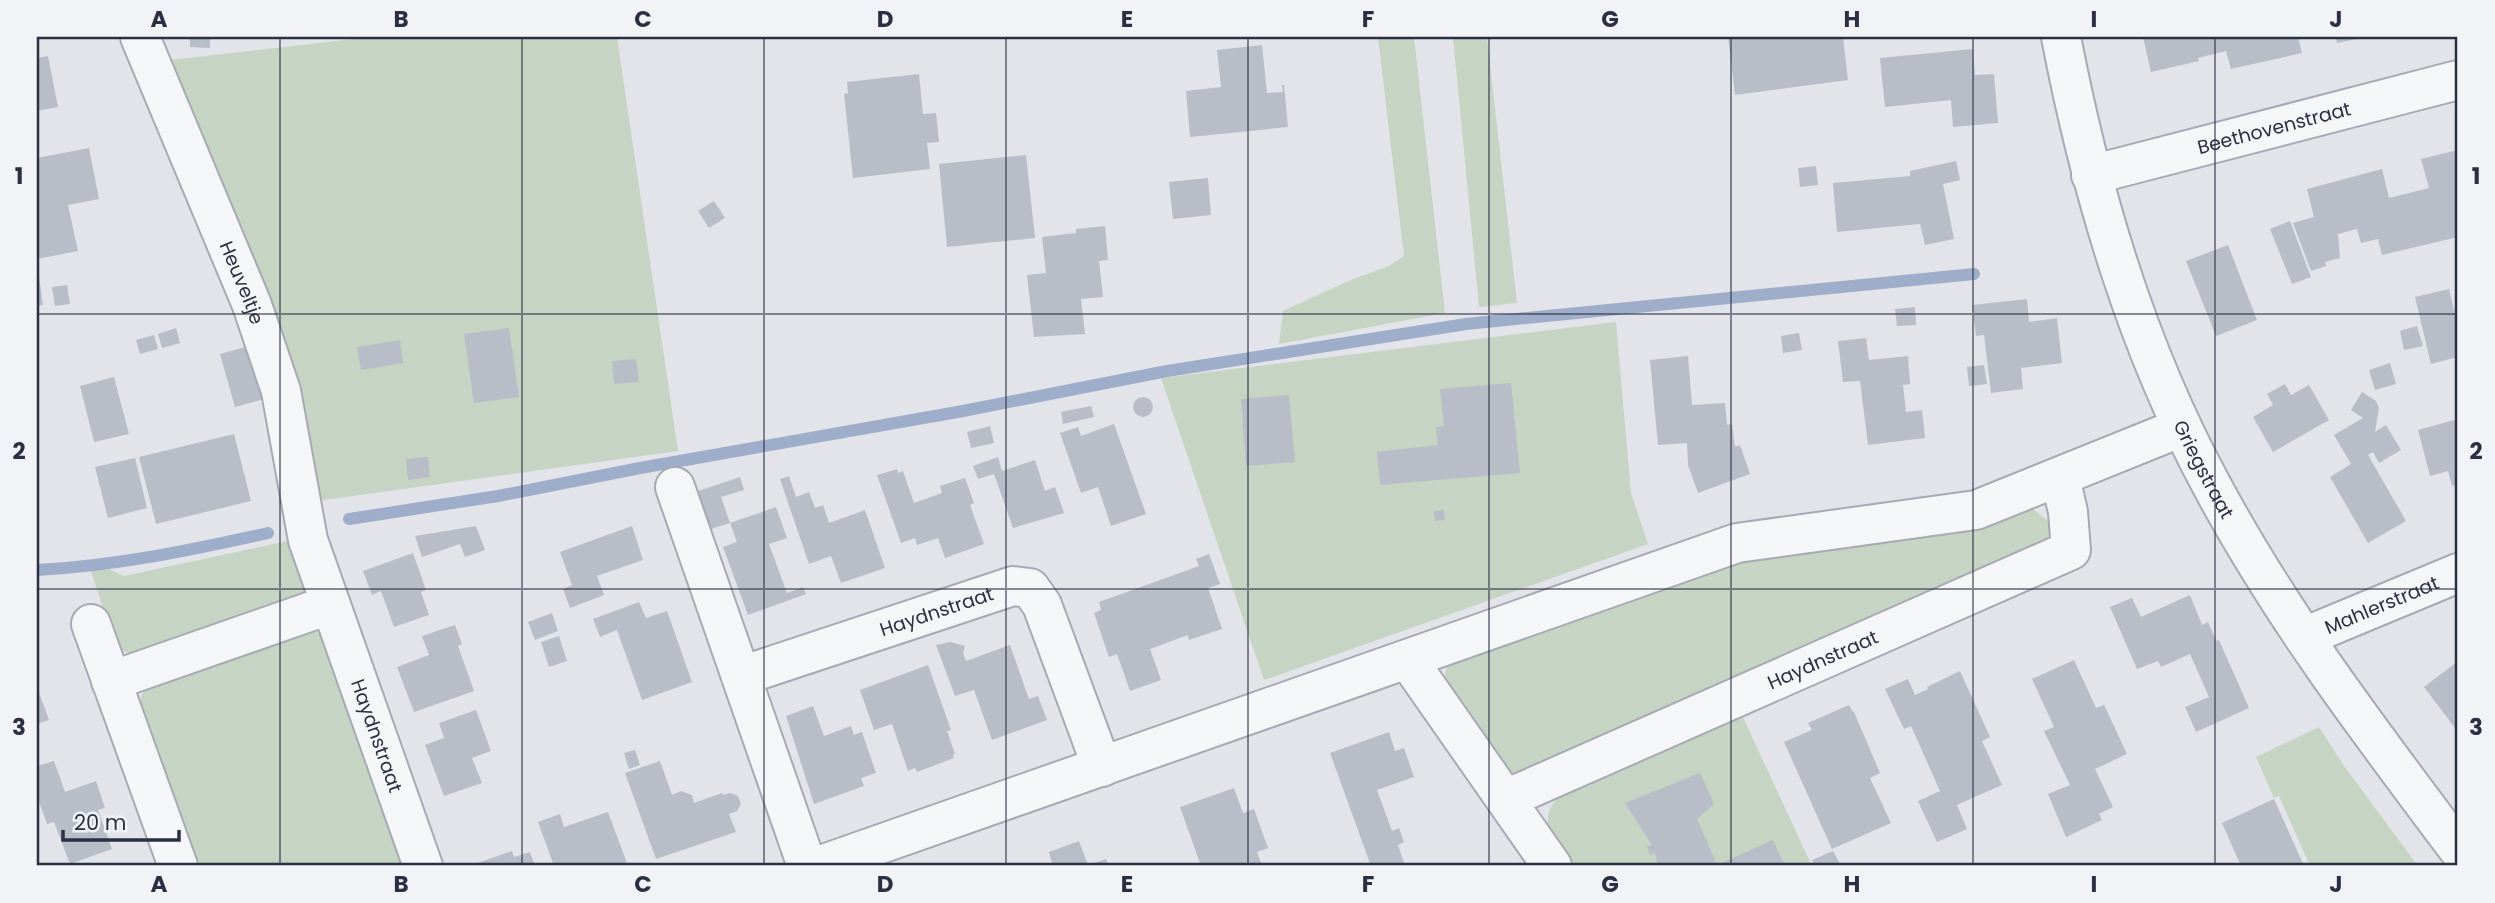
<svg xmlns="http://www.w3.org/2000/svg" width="2495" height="903" viewBox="0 0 2495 903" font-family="Poppins,sans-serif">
	<rect width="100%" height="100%" fill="#e2e4ea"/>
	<g fill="#c5d4c3">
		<path d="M372,37H617L678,451L317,501L170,60Z"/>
		<path d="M1378,37H1414L1445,313L1279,344L1283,311L1353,279L1389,266L1404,256Z"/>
		<path d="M1453,37H1487L1517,303L1479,307Z"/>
		<path d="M1616,322L1631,493L1648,544L1264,680L1161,378Z"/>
		<path d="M2033,509L2049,522L2050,533L2047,542L1514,779L1445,691V674L1449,662L1732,558Z"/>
		<path d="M292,540L307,588L301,598L136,655L120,650L114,641L87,559L124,576Z"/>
		<path d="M305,628L317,632L325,639L407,866H196L139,705L142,694L151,685Z"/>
		<path d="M1741,713L1812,866H1574C1556,841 1533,823 1560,795Z"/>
		<path d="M2319,727L2344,766L2418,866H2310L2279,796L2274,798L2256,757Z"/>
	</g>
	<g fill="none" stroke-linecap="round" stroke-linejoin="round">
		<g stroke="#9eadc9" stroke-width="12">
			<path d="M349,519L498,496L640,468L963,411L1167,371L1466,324L1974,274"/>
			<path d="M37,570C115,566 192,550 268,533"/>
		</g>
	</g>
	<g fill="#b9bdc7">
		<path d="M190,37H210V48L190,47Z"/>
		<path d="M1728,37H1843L1848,80L1735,95Z"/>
		<path d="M2143,37H2298L2302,53L2231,69L2226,51L2198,58L2199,61L2151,72Z"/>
		<path d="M2336,37H2361V38L2337,43Z"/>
		<path d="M1262,45L1267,93L1283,92L1282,85H1284L1288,127L1190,137L1186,91L1221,87L1217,50Z"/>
		<path d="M1973,49L1975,75L1994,74L1998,123L1953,127L1951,100L1885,107L1880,58Z"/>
		<path d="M48,56L58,107L37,111V58Z"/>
		<path d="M919,74L923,114L936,113L939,142L927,143L930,169L853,178L844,94L848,93L847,82Z"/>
		<path d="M89,148L99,199L68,205L78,251L37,259V158Z"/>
		<path d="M2458,150V237L2382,255L2378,239L2361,243L2357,229L2338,234L2340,258L2325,262L2326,266L2311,271L2293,223L2314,217L2307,189L2382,169L2389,198L2429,188L2421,159Z"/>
		<path d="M1026,155L1035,238L947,247L939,164Z"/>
		<path d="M1956,161L1960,180L1943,184L1954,239L1925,245L1920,224L1837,232L1833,183L1910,176V171Z"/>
		<path d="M1816,166L1818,185L1800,187L1798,168Z"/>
		<path d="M1208,178L1211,215L1173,219L1169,182Z"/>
		<path d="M714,201L725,218L709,228L698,211Z"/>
		<path d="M2290,221L2311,277L2292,284L2270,229Z"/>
		<path d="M1105,226L1108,260L1099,261L1103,297L1081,299L1085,334L1034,337L1027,275L1046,273L1042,237L1076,233V229Z"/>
		<path d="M2228,245L2257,320L2216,336L2186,261Z"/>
		<path d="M37,277H39L43,305L37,306Z"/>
		<path d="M67,285L70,304L55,306L52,287Z"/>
		<path d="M2449,289L2458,328V357L2431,364L2415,297Z"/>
		<path d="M2027,299L2029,322L2057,318L2062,363L2021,368L2023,389L1991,393L1984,335L1976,336L1972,305Z"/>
		<path d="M1915,307L1916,325L1897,326L1895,309Z"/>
		<path d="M2417,326L2423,346L2404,350L2400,331Z"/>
		<path d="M176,328L180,343L162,348L158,334Z"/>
		<path d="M509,328L519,397L474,403L464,334Z"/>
		<path d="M1799,333L1802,350L1783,353L1781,336Z"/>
		<path d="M154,335L158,349L140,354L136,340Z"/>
		<path d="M1866,338L1869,360L1908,356L1910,384L1903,385L1906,412L1922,410L1925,438L1868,445L1860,381L1843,382L1838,341Z"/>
		<path d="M400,340L403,363L361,370L357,347Z"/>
		<path d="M249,346L264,399L235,407L220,354Z"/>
		<path d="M1688,356L1692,405L1725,403L1727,425L1732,424L1735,447L1740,445L1750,474L1698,493L1688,465L1687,443L1658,445L1650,360Z"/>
		<path d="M636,359L639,382L614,384L612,361Z"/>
		<path d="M2390,363L2396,384L2375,390L2369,370Z"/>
		<path d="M1984,365L1987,384L1969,386L1967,367Z"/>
		<path d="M114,377L129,434L94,442L80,386Z"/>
		<path d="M1511,383L1520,473L1380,485L1377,452L1438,445L1436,427L1444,426L1440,389Z"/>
		<path d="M2285,384L2291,395L2309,385L2329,420L2273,452L2253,417L2273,405L2267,394Z"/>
		<path d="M2362,392L2376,401L2379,408L2375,432L2386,425L2401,450L2379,463L2373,452L2368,455L2406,521L2368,543L2330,477L2351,464L2334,435L2363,418L2351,410Z"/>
		<path d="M1289,395L1295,462L1246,466L1241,399Z"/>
		<circle cx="1143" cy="407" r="10"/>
		<path d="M1091,406L1094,417L1063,424L1061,412Z"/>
		<path d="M2458,419V485L2452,486L2448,471L2430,476L2418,430Z"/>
		<path d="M1114,424L1146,514L1111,526L1098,487L1081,493L1060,433L1078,427L1081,436Z"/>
		<path d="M990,426L994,443L971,448L967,432Z"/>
		<path d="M234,434L251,501L156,524L139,457Z"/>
		<path d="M428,457L430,477L408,480L406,459Z"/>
		<path d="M998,457L1002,471L1035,460L1045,491L1055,487L1064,513L1013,528L994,474L978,479L973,466Z"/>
		<path d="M135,458L147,508L108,518L95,467Z"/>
		<path d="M897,469L898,473L903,471L914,503L942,493L940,486L965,478L974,503L970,505L984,544L945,558L938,538L917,545L915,538L901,543L877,475Z"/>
		<path d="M789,476L796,497L809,492L815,508L823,505L829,523L865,510L885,568L841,583L831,556L809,564L780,479Z"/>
		<path d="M740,477L744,490L721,497L730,523L705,531L692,493Z"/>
		<path d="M776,507L787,538L769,544L787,593L803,587L806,594L748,615L723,547L737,542L730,523Z"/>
		<path d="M1444,510L1445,520L1435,521L1434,511Z"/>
		<path d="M476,526L485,550L465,557L460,544L422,557L415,536Z"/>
		<path d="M632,526L643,560L597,576L604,595L570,608L563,589L572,585L560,552Z"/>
		<path d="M413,553L426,590L421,592L429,615L394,627L381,591L372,595L363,571Z"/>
		<path d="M1209,554L1220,584L1208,588L1222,629L1189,640L1188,635L1150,649L1161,680L1130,691L1117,654L1109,657L1094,613L1101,610L1099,602L1199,566L1196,559Z"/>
		<path d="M2190,595L2202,625L2208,622L2216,641L2219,640L2249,708L2196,732L2185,707L2209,697L2190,654L2161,667L2158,661L2137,669L2110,607L2132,598L2141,617Z"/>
		<path d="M639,602L646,618L667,611L692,682L642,700L617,630L600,637L593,619Z"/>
		<path d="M552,613L558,631L535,640L528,622Z"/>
		<path d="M455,625L462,644L458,646L474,691L414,712L397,667L429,655L422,636Z"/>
		<path d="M559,636L567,661L549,667L541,642Z"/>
		<path d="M950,642L965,646L963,653L966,661L1010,645L1029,699L1038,696L1047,720L992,740L974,690L955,696L936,645Z"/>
		<path d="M2074,660L2096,708L2104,705L2127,754L2095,769L2113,807L2099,814L2102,820L2066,837L2048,794L2070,785L2044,731L2054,727L2032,679Z"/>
		<path d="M2458,661V732L2424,687Z"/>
		<path d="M928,665L951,730L947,731L955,754L953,755L954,758L917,772L915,768L908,771L892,724L874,730L860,690Z"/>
		<path d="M1960,671L1990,737L1982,741L2002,785L1957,805L1967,829L1937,842L1918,801L1940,791L1911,726L1904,729L1885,689L1908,679L1915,695L1928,689L1927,687Z"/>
		<path d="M37,687L49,720L37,724Z"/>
		<path d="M1849,705L1853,712H1854L1880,773L1870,778L1891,823L1832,849L1784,742L1812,730L1808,723Z"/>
		<path d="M813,706L824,736L851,726L854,735L862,732L876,773L861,778L864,786L814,804L786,716Z"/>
		<path d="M476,710L491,751L472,758L482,783L444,796L425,745L444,738L439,723Z"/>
		<path d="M1389,732L1395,751L1404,748L1414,777L1377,790L1392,831L1399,828L1404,842L1398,845L1405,866H1371L1330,753Z"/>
		<path d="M635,750L640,765L629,769L624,753Z"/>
		<path d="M54,761L65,792L96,781L105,808L98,810L112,849L70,864L54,822L47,824L37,796V766Z"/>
		<path d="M660,761L672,795L681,791L692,795L694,803L722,793L723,795L730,793L738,796L741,804L737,811L729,814L736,832L656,859L625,773Z"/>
		<path d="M1700,773L1714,804L1697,819L1717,865L1773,840L1785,866H1658L1655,853L1650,855L1647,847L1652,845L1625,803Z"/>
		<path d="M1234,788L1243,813L1254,809L1268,848L1257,852L1262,866H1201L1180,807Z"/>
		<path d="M2274,799L2304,866H2241L2222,823Z"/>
		<path d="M608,812L628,866H554L538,822L560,814L564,827Z"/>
		<path d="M1079,841L1088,865L1106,859L1109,866H1053L1049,852Z"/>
		<path d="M512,851L514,857L530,852L535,866H469Z"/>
		<path d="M1833,851L1841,866H1815L1812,860Z"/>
	</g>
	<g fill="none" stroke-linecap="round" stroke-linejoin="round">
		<g stroke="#a7aab4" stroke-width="42">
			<g id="minor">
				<path id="s1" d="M140,37L252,305L281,391L308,540L423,866"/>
				<path id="s2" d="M2091,175L2458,80"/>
				<path d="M675,487L807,866"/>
				<path d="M91,624L178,866"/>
				<path id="s3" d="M2304,637L2458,573"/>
				<path d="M1408,660L1552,866"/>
				<path id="s4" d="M741,676L1013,586L1030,588L1042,605L1102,767"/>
				<path d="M111,681L329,605"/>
				<path id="s5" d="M1506,799L2071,550L2068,512L2060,477"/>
				<path d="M818,866L1737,543L1976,510L2182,427"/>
			</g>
		</g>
		<g stroke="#a7aab4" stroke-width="42">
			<g id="tertiary">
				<path id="s6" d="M2061,37C2091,192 2136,346 2212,486C2281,615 2370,732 2458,849"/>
			</g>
		</g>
		<use href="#minor" stroke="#f5f6f8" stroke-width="38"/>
		<use href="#tertiary" stroke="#f5f6f8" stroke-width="38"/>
	</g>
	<path fill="none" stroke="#2a3042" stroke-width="2" stroke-opacity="0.55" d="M280,37V866M522,37V866M764,37V866M1006,37V866M1248,37V866M1489,37V866M1731,37V866M1973,37V866M2215,37V866M37,314H2458M37,589H2458"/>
	<g text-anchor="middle" stroke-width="5" stroke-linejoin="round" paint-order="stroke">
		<g font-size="19" fill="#2a3042" stroke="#f2f3f7">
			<text dy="7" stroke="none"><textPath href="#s2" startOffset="189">Beethovenstraat</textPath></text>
			<text dy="7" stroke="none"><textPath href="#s1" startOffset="266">Heuveltje</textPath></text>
			<text dy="7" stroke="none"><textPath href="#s6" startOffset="457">Griegstraat</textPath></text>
			<text dy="7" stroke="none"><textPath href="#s3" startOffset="84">Mahlerstraat</textPath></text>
			<text dy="7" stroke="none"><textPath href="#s4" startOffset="206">Haydnstraat</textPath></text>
			<text dy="7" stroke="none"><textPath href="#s5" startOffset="346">Haydnstraat</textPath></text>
			<text dy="7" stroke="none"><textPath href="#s1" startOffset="740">Haydnstraat</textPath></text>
		</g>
	</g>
	<rect width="2495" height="903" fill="none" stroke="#f2f3f7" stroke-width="77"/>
	<path d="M63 830v10h116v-10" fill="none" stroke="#2a3042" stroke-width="3.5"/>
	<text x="74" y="830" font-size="21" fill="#2a3042" stroke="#f2f3f7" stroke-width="5" paint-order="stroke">20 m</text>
	<rect x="38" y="38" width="2418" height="826" fill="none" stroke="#2a3042" stroke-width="2.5"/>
	<g font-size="23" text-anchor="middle" font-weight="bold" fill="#2a3042">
		<text x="159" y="27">A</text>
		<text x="401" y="27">B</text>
		<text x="643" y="27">C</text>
		<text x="885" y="27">D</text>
		<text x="1127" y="27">E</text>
		<text x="1368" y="27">F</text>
		<text x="1610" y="27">G</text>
		<text x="1852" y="27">H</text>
		<text x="2094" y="27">I</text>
		<text x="2336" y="27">J</text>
		<text x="19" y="184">1</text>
		<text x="2476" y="184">1</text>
		<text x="19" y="459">2</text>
		<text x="2476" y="459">2</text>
		<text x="19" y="735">3</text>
		<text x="2476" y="735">3</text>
		<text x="159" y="892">A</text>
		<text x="401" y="892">B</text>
		<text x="643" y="892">C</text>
		<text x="885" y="892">D</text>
		<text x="1127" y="892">E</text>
		<text x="1368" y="892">F</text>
		<text x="1610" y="892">G</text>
		<text x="1852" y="892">H</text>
		<text x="2094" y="892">I</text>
		<text x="2336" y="892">J</text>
	</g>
</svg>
